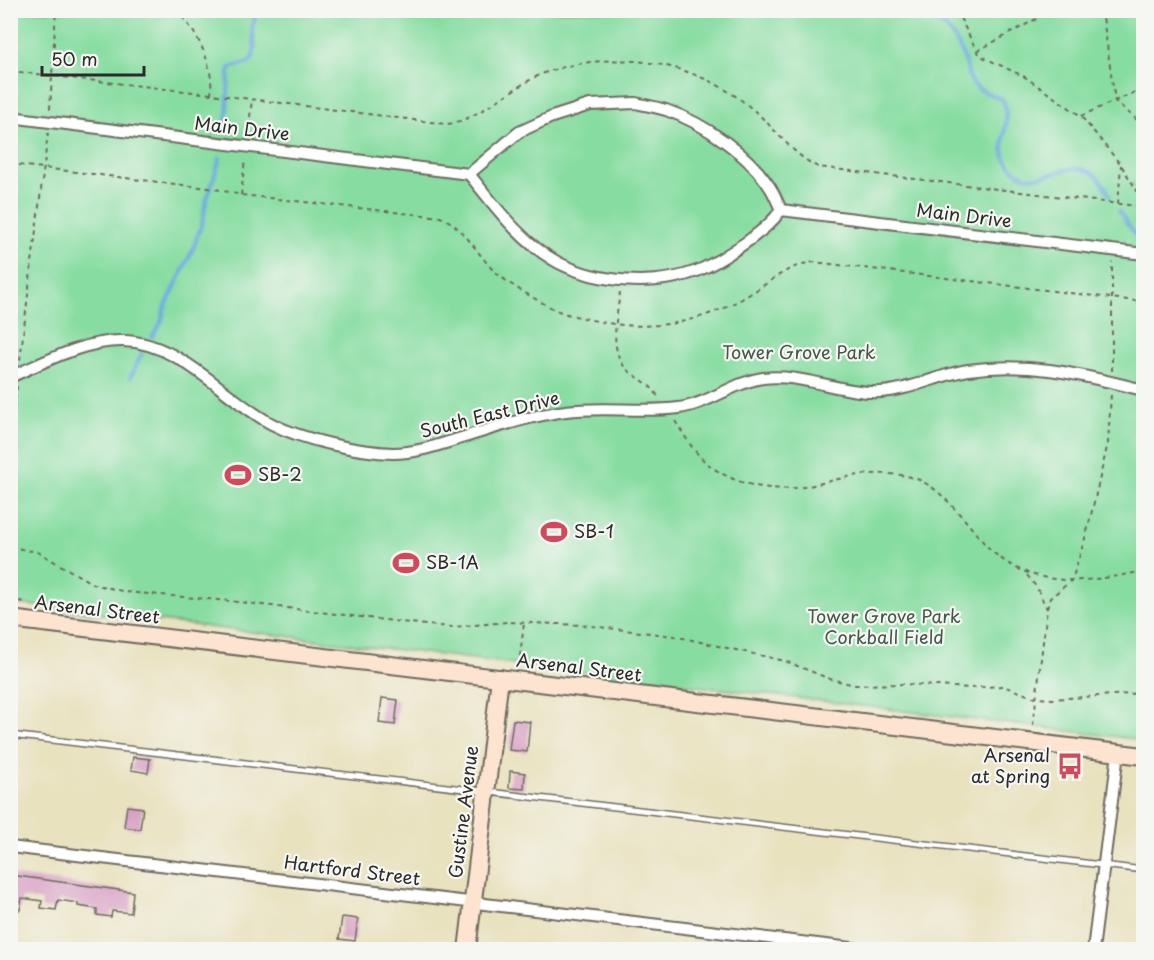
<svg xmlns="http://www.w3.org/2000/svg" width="1154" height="960" viewBox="0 0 1154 960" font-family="'Playpen Sans',sans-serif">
	<rect width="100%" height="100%" fill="#f6f6f2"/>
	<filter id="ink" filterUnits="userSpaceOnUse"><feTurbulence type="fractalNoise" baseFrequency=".0167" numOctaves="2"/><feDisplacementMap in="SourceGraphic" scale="12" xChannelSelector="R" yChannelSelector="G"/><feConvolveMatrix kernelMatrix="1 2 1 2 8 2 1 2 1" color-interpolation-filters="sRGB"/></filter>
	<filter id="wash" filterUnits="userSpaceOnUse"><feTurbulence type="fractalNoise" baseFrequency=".008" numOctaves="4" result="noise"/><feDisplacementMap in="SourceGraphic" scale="24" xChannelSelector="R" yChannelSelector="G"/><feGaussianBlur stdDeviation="1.35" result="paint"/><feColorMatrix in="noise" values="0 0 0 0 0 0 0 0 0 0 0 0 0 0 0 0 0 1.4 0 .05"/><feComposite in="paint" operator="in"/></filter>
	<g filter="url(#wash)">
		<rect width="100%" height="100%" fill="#e9e2bf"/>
		<path fill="#87dda1" stroke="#598466" stroke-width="1.5" d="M11,11H1143V740L11,603Z"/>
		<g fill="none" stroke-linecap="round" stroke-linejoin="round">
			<g stroke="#6da9de" stroke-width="4">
				<path d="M888,10C906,23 929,12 945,27C955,36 962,52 966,64C968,71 968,80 974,85C981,92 994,95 1003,100C1013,124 995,145 1008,163C1039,206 1080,132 1110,196"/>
				<path d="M224,127L227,114L229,73L230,68L249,62L253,57L255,48L252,28L257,10"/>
				<path d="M1119,211L1137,238"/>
				<path d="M152,337L161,323L164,310L193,249L203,220L205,206L220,158"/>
				<path d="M130,378L142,353"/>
			</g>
		</g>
		<g id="blocks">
			<g fill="#d8a0c5">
				<path d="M382,698L398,700L395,725L379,723Z"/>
				<path d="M513,720L530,722L527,752L509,750Z"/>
				<path d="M133,757L150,759L148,773L131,770Z"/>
				<path d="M510,771L525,773L524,789L509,788Z"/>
				<path d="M127,806L143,808L140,829L124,827Z"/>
				<path d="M10,875L133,892L131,913L112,911L111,917L97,915V909L78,906V903L58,900L56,910L41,908L42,901L22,898L20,910L10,909Z"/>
				<path d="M342,917L358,919L355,941L339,939Z"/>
			</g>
		</g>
	</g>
	<g filter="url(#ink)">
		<use href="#blocks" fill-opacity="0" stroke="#6e6b5f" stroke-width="1.5"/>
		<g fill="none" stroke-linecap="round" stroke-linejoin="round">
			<g stroke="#6e6b5f" stroke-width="8">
				<path id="lane" d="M10,735L1144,870"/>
			</g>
			<g stroke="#6e6b5f" stroke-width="14">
				<g id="street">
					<path d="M635,103C645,105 656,107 666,110C704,123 750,155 771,189C775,196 778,203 781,210C772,223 761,231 748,241C732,252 715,264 697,271C655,287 598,283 559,263C521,243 495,206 469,174L519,132L552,117L590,105Z"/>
					<path d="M10,117L469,174"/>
					<path d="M781,210L1144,254"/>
					<path d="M10,377C45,362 85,340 123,341C181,342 224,399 272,424C303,440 358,452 393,453C420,453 443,443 468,436C500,426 533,415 566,411C604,406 642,413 679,408C709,404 734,382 763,378C803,373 841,394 881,392C911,390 938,375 968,370C1032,361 1081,375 1144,390"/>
					<path d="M10,847L868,950"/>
					<path d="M1093,950L1118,753"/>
				</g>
			</g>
			<g stroke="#6e6b5f" stroke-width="20">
				<g id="secondary">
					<path d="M10,619L1144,756"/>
					<path d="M467,950L500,678"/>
				</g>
			</g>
			<g stroke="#6e6b5f" stroke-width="2" stroke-dasharray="4.5 4.5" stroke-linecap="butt">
				<path d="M176,10C197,31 214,64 211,94"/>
				<path d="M956,10L977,51L983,57L1025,77L1081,116L1121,165L1144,202"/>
				<path d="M1102,10L1115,101L1144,126"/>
				<path d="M977,51L1053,10"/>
				<path d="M10,71L211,94L446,124C477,122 514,84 547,72C619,48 699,61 757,113C777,131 793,155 818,167L1144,207"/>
				<path d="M50,109L56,10"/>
				<path d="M1081,116L1144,88"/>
				<path d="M248,135L252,99"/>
				<path d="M10,164L216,189L241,195L440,217C463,225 477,254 494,271C512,287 535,299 556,310C567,315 580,317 592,320C647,333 702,324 750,294C772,281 788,265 814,262L1144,302"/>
				<path d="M241,195L245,159"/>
				<path d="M1118,204L1121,165"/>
				<path d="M620,292C617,318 607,354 630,372C641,380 652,385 658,397"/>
				<path d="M20,360L48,133"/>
				<path d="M1112,371V262"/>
				<path d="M675,421C685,436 694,453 708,464C731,483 766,491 795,488C815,486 834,479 853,476C873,473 897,472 917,479C937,487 950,504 965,520C975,532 986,547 999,557C1042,590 1094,581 1144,571"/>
				<path d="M10,444L17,386"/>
				<path d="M10,547L38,552L93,584L126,592L230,601L426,625L453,627L507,622L583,625L674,636L785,661L830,679L855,685L906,684L969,688L1003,686L1036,698L1053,699L1144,693"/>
				<path d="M1027,575L1037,588L1047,609"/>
				<path d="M10,600L25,602"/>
				<path d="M519,665L524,623"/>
				<path d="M1033,725L1047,609L1050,598L1072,580L1087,532L1108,443L1111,394"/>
			</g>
			<use href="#lane" stroke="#fff" stroke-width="5"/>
			<use href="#street" stroke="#fff" stroke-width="10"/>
			<use href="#secondary" stroke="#fde4d0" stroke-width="16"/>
		</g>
	</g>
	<defs>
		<g id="stadium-bare" transform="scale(2.07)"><path d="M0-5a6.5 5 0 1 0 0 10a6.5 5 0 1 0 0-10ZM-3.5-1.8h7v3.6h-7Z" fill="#d1495b" stroke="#f6f6f2" stroke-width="2.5" paint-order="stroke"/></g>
		<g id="bus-bare" transform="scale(2.07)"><path d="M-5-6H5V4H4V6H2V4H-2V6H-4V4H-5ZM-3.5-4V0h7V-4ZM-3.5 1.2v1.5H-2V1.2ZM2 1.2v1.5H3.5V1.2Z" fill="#d1495b" stroke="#f6f6f2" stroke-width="2.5" paint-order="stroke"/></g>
	</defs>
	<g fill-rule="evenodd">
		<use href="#stadium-bare" x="238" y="475"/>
		<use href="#stadium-bare" x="554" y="532"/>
		<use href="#stadium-bare" x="406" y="563"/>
		<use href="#bus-bare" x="1070" y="766"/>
	</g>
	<g text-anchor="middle" stroke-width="4.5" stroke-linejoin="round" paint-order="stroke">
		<g font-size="18" fill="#2b2b2b" stroke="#f6f6f2">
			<text transform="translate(242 129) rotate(7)" y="6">Main Drive</text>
			<text transform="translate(964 216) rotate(7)" y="6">Main Drive</text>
			<text transform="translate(490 415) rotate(-14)" y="6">South East Drive</text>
			<text transform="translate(97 610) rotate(7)" y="6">Arsenal Street</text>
			<text transform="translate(579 668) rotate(7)" y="6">Arsenal Street</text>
			<text transform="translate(464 812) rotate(-83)" y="6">Gustine Avenue</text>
			<text transform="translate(352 871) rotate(7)" y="6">Hartford Street</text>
		</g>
		<g font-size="18" fill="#425848" stroke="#f6f6f2">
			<text x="799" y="359">Tower Grove Park</text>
			<text x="884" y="623">Tower Grove Park<tspan x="884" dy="21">Corkball Field</tspan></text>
		</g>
		<g font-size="18" fill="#2b2b2b" stroke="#f6f6f2" text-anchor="start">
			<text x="258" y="481">SB-2</text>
			<text x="574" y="538">SB-1</text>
			<text x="426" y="569">SB-1A</text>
			<text x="1050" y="762" text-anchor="end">Arsenal<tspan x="1050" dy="21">at Spring</tspan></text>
		</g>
	</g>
	<rect width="1154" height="960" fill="none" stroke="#f6f6f2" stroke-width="36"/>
	<path d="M42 66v9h102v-9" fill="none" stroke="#2b2b2b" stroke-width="3"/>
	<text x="51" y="66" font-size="18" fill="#2b2b2b" stroke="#f6f6f2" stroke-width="4.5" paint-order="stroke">50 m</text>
</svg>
